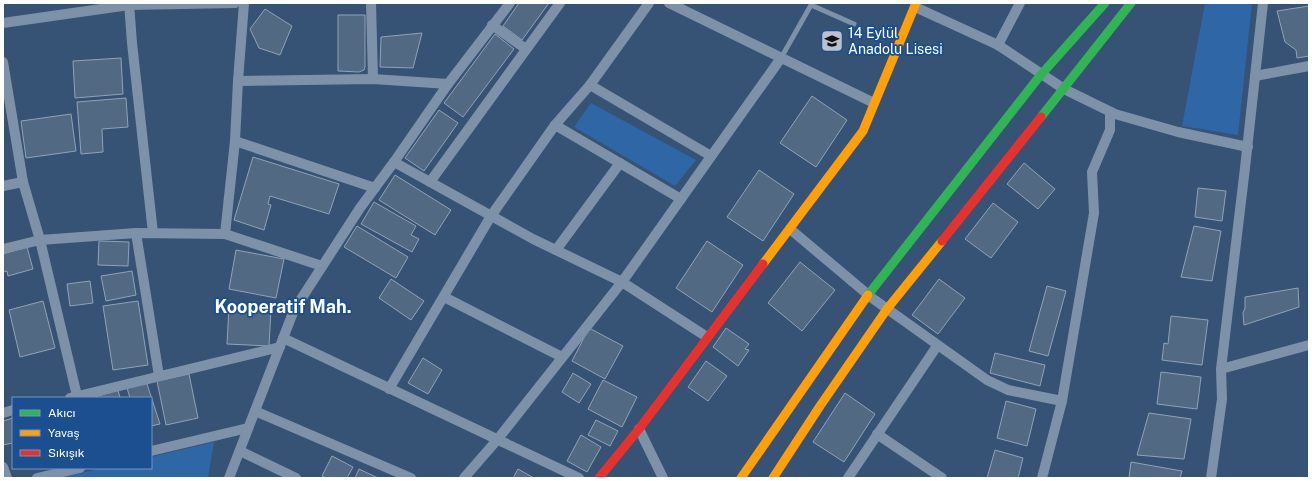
<svg xmlns="http://www.w3.org/2000/svg" width="1312" height="481" viewBox="0 0 1312 481" font-family="'Public Sans',sans-serif">
	<rect width="100%" height="100%" fill="#365274"/>
	<g fill="#2f66a5">
		<path d="M1205,3H1252L1238,135L1182,126Z"/>
		<path d="M591,103L696,160L675,186L574,127Z"/>
		<path d="M214,442L208,478H59L103,468H151V457Z"/>
	</g>
	<g fill="#526984" stroke="#92a2b6">
		<path d="M519,3H549L522,40L503,26Z"/>
		<path d="M1309,6V56L1297,58L1296,50L1285,42L1277,11Z"/>
		<path d="M265,9L292,26L280,55L259,48L250,29Z"/>
		<path d="M338,15H365V67L364,70L359,72L338,71Z"/>
		<path d="M422,33L413,68L380,67L381,37Z"/>
		<path d="M495,34L514,49L463,117L444,103Z"/>
		<path d="M121,58L123,94L75,98L73,61Z"/>
		<path d="M812,96L847,120L816,167L780,143Z"/>
		<path d="M126,98L128,127L102,129L103,152L81,154L77,102Z"/>
		<path d="M439,110L458,123L424,171L405,158Z"/>
		<path d="M71,114L76,151L26,158L21,121Z"/>
		<path d="M253,157L339,184L329,214L270,196L268,204L271,205L264,230L234,220Z"/>
		<path d="M1024,163L1055,189L1038,209L1007,184Z"/>
		<path d="M759,170L794,194L763,241L727,217Z"/>
		<path d="M395,175L451,210L435,235L379,200Z"/>
		<path d="M1198,188L1226,191L1222,221L1195,217Z"/>
		<path d="M374,202L416,226L411,235L419,239L412,252L361,224Z"/>
		<path d="M993,203L1018,222L991,258L965,239Z"/>
		<path d="M357,226L408,257L396,278L344,247Z"/>
		<path d="M1194,226L1221,231L1212,281L1181,277Z"/>
		<path d="M99,241L129,242L128,266L98,265Z"/>
		<path d="M707,241L743,265L712,312L676,288Z"/>
		<path d="M27,247L33,269L8,276L7,271L3,272V254Z"/>
		<path d="M236,250L284,259L276,298L229,289Z"/>
		<path d="M800,262L835,290L802,331L768,303Z"/>
		<path d="M132,271L136,295L106,301L101,276Z"/>
		<path d="M391,279L424,301L411,320L379,298Z"/>
		<path d="M939,279L965,298L938,334L912,315Z"/>
		<path d="M90,281L93,303L70,306L67,284Z"/>
		<path d="M1047,286L1066,291L1048,356L1029,351Z"/>
		<path d="M1298,288L1299,307L1244,325L1243,313L1245,308V297Z"/>
		<path d="M43,301L55,348L20,357L9,310Z"/>
		<path d="M138,301L148,365L113,370L103,306Z"/>
		<path d="M229,307L271,309L269,346L227,344Z"/>
		<path d="M1171,316L1208,320L1202,365L1162,360L1164,343L1168,344Z"/>
		<path d="M589,328L623,346L605,379L572,361Z"/>
		<path d="M726,328L749,344L745,349L749,350L738,366L713,347Z"/>
		<path d="M995,353L1045,365L1040,386L990,373Z"/>
		<path d="M423,358L442,370L428,394L408,383Z"/>
		<path d="M706,361L727,376L708,401L688,387Z"/>
		<path d="M1161,372L1201,377L1197,409L1157,404Z"/>
		<path d="M573,373L591,384L579,403L562,392Z"/>
		<path d="M189,374L198,418L166,425L157,381Z"/>
		<path d="M603,380L637,397L622,427L588,409Z"/>
		<path d="M146,381L160,424L151,426V398H130L127,388Z"/>
		<path d="M118,390L120,398H95V397Z"/>
		<path d="M845,393L875,414L844,462L813,442Z"/>
		<path d="M1006,401L1036,409L1027,446L997,438Z"/>
		<path d="M1149,413L1191,419L1184,459L1137,455Z"/>
		<path d="M13,418V443L3,445V421Z"/>
		<path d="M596,420L618,431L610,446L588,435Z"/>
		<path d="M581,435L601,447L587,472L567,461Z"/>
		<path d="M995,450L1023,458L1018,478H987Z"/>
		<path d="M332,456L353,467L347,478H326L322,476Z"/>
		<path d="M1131,462L1182,471L1180,478H1129Z"/>
		<path d="M359,469L378,478H355Z"/>
		<path d="M518,469L534,478H513Z"/>
	</g>
	<g fill="none" stroke-linecap="round" stroke-linejoin="round">
		<path stroke="#7d92a8" stroke-width="5" d="M781,58L811,5L854,24"/>
		<g stroke="#7d92a8" stroke-width="10">
			<path d="M129,3L132,43L153,233"/>
			<path d="M371,3L373,79"/>
			<path d="M669,3L874,103"/>
			<path d="M915,7L998,45L1064,89L1115,114L1178,132L1248,147"/>
			<path d="M3,23L129,5L235,3"/>
			<path d="M492,25L526,49"/>
			<path d="M998,45L1020,3"/>
			<path d="M3,62L23,182L40,240L77,396"/>
			<path d="M1255,76L1309,66"/>
			<path d="M238,81L373,79L448,84"/>
			<path d="M590,85L711,156"/>
			<path d="M555,125L681,199"/>
			<path d="M235,141L375,188"/>
			<path d="M394,162L533,239L622,282L707,337"/>
			<path d="M430,182L560,3"/>
			<path d="M3,186L23,182"/>
			<path d="M790,229L872,298L987,380L1008,390L1062,401"/>
			<path d="M136,233L159,376"/>
			<path d="M225,234L235,141L238,81L244,3"/>
			<path d="M3,249L40,240L136,233L225,234L322,266"/>
			<path d="M556,250L620,163"/>
			<path d="M444,297L562,357"/>
			<path d="M283,338L579,478"/>
			<path d="M1221,369L1309,345"/>
			<path d="M389,389L491,216L555,125L590,85L649,3"/>
			<path d="M70,398L280,347"/>
			<path d="M255,411L411,478"/>
			<path d="M3,413L13,410"/>
			<path d="M639,429L663,478"/>
			<path d="M877,434L942,478"/>
			<path d="M151,451L248,428"/>
			<path d="M240,451L296,478"/>
			<path d="M3,467L7,478"/>
			<path d="M37,478L80,468"/>
			<path d="M229,478L294,310L360,208L394,162L448,84L510,3"/>
			<path d="M464,478L497,440L622,282L781,58"/>
			<path d="M848,478L937,346"/>
			<path d="M1042,478L1062,401L1094,213L1092,172L1110,130V112"/>
			<path d="M1211,478L1222,399L1221,369L1245,168L1263,3"/>
		</g>
		<g stroke="#30b455" stroke-width="9">
			<path d="M1041,117L1131,3"/>
			<path d="M868,295L1039,77L1105,3"/>
		</g>
		<g stroke="#ff9f0a" stroke-width="9">
			<path d="M763,264L863,131L916,3"/>
			<path d="M741,478L868,295"/>
			<path d="M773,478L820,406L887,309L942,241"/>
		</g>
		<g stroke="#e5322d" stroke-width="9">
			<path d="M942,241L1041,117"/>
			<path d="M599,478L639,429L763,264"/>
		</g>
	</g>
	<defs>
		<g id="school-square" transform="scale(1.15)"><rect x="-9" y="-9" width="18" height="18" rx="4" fill="#b9c2ce" stroke="#1b4f8f"/><path d="M0-5L7-2L0 1L-7-2ZM-4 1L0 2.5L4 1V4Q0 6-4 4Z" fill="#111"/></g>
	</defs>
	<g fill-rule="evenodd">
		<use href="#school-square" x="832" y="41"/>
	</g>
	<g text-anchor="middle" stroke-width="3.5" stroke-linejoin="round" paint-order="stroke">
		<g font-size="14" fill="#fff" stroke="#1b4f8f" text-anchor="start">
			<text x="848" y="38">14 Eylül<tspan x="848" dy="16">Anadolu Lisesi</tspan></text>
		</g>
		<g font-size="18" font-weight="bold" fill="#fff" stroke="#1b4f8f">
			<text x="283" y="313">Kooperatif Mah.</text>
		</g>
	</g>
	<rect width="1312" height="481" fill="none" stroke="#ffffff" stroke-width="8"/>
	<rect x="12" y="397" width="140" height="72" fill="#1b4f8f" stroke="#7695bc"/>
	<rect x="20" y="410" width="20" height="6" fill="#30b455" stroke="#7695bc"/>
	<text x="48" y="417" font-size="12" fill="#ffffff">Akıcı</text>
	<rect x="20" y="430" width="20" height="6" fill="#ff9f0a" stroke="#7695bc"/>
	<text x="48" y="437" font-size="12" fill="#ffffff">Yavaş</text>
	<rect x="20" y="450" width="20" height="6" fill="#e5322d" stroke="#7695bc"/>
	<text x="48" y="457" font-size="12" fill="#ffffff">Sıkışık</text>
</svg>
